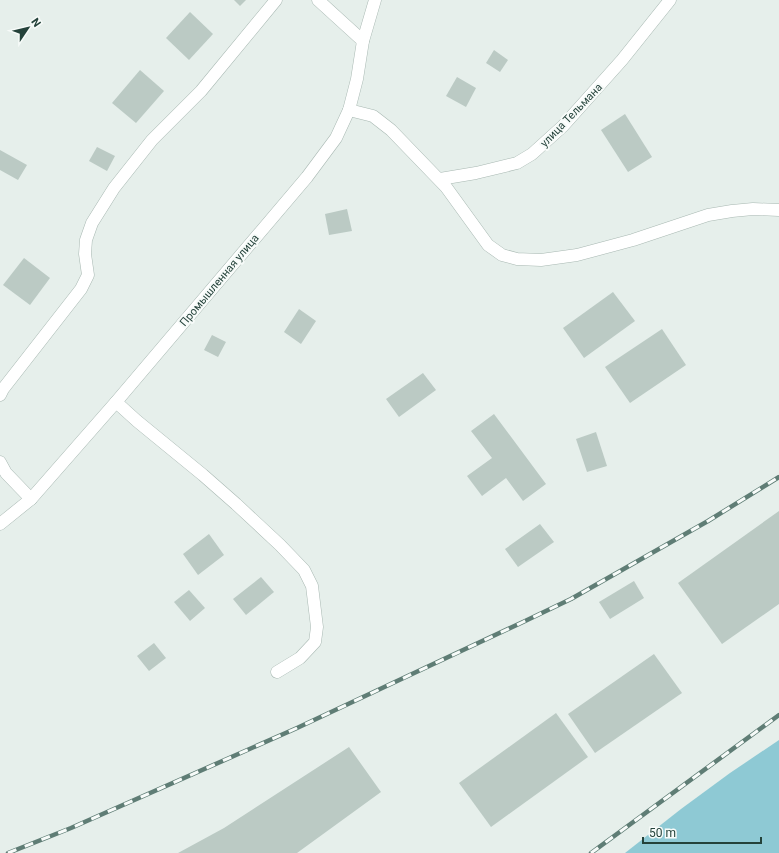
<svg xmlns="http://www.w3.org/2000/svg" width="779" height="853" viewBox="0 0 779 853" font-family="Roboto,sans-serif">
	<rect width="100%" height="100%" fill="#e6efeb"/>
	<path fill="#8ec9d4" d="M779,740V853H625L681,809L730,773Z"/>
	<g fill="#bbcac4">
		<path d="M234,0H246L240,6Z"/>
		<path d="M190,12L213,34L189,60L166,38Z"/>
		<path d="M494,50L508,60L500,72L486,63Z"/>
		<path d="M140,70L164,91L136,123L112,103Z"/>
		<path d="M457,77L476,88L466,107L446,96Z"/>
		<path d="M625,114L652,157L628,172L601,130Z"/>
		<path d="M97,147L115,156L107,171L89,161Z"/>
		<path d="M0,150L27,165L18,180L0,170Z"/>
		<path d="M347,209L352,231L329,235L325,214Z"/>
		<path d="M24,258L50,278L30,305L3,285Z"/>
		<path d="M613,292L635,321L584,358L563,328Z"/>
		<path d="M299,309L316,321L301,344L284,332Z"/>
		<path d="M662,329L686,365L630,403L605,367Z"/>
		<path d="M212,335L226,342L218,357L204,350Z"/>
		<path d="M423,373L436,390L399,417L386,399Z"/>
		<path d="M494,414L546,484L523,501L506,478L482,496L467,476L492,458L471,431Z"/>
		<path d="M596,432L607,466L587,472L576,439Z"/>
		<path d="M779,511V604L722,644L678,583Z"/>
		<path d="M540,524L554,542L518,567L505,549Z"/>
		<path d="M209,534L224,555L198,575L183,554Z"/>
		<path d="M261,577L274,592L246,615L233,599Z"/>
		<path d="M634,581L644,598L610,619L599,602Z"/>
		<path d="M189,590L205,608L190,621L174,602Z"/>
		<path d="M154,643L166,658L149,671L137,656Z"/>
		<path d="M654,654L682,693L595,753L568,714Z"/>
		<path d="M556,713L588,757L491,827L459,783Z"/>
		<path d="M349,747L381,792L297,853H178L224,828Z"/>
	</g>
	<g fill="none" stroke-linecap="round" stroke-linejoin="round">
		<g stroke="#a8b8b2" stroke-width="13">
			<g id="minor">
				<path d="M318,0L363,41"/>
				<path d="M349,110L373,116L391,130L446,187L488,245L502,255L517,259L541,260L577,255L633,240L708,215L732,211L753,209L779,210"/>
				<path d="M440,179L476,173L517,163L532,154L563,126L622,60L670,0"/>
				<path d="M0,395L3,389L81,289L88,275L85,254L86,240L92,223L114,188L152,140L201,91L276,0"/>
				<path d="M116,402L137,421L203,475L236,504L280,545L304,570L312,586L317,627L315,642L300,658L277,672"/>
				<path d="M0,462L6,473L31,499"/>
				<path d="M0,524L31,499L116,402L307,177L336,138L349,110L357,79L363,41L375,0"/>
			</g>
		</g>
		<use href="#minor" stroke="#fff" stroke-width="12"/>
		<g stroke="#5f7d75" stroke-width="4.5">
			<g id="rail">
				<path d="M8,853L71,828L297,728L523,622L571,599L708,521L779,477"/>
				<path d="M591,853L779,715"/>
			</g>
		</g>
		<use href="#rail" stroke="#f7fbf9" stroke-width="3" stroke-dasharray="9" stroke-linecap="butt"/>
	</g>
	<g text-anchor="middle" stroke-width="4" stroke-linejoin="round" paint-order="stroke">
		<g font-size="11" fill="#24423a" stroke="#f7fbf9">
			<text transform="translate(571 115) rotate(-46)" y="4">улица Тельмана</text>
			<text transform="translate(219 280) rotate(-50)" y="4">Промышленная улица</text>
		</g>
	</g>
	<g transform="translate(28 28) rotate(55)" stroke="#f7fbf9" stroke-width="3" paint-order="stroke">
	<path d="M0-3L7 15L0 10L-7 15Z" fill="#24423a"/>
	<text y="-6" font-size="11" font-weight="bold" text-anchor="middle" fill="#24423a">N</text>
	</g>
	<path d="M643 837v6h118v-6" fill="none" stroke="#24423a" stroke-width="2"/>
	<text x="649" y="837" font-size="12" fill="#24423a" stroke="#f7fbf9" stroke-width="3" paint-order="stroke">50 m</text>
</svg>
